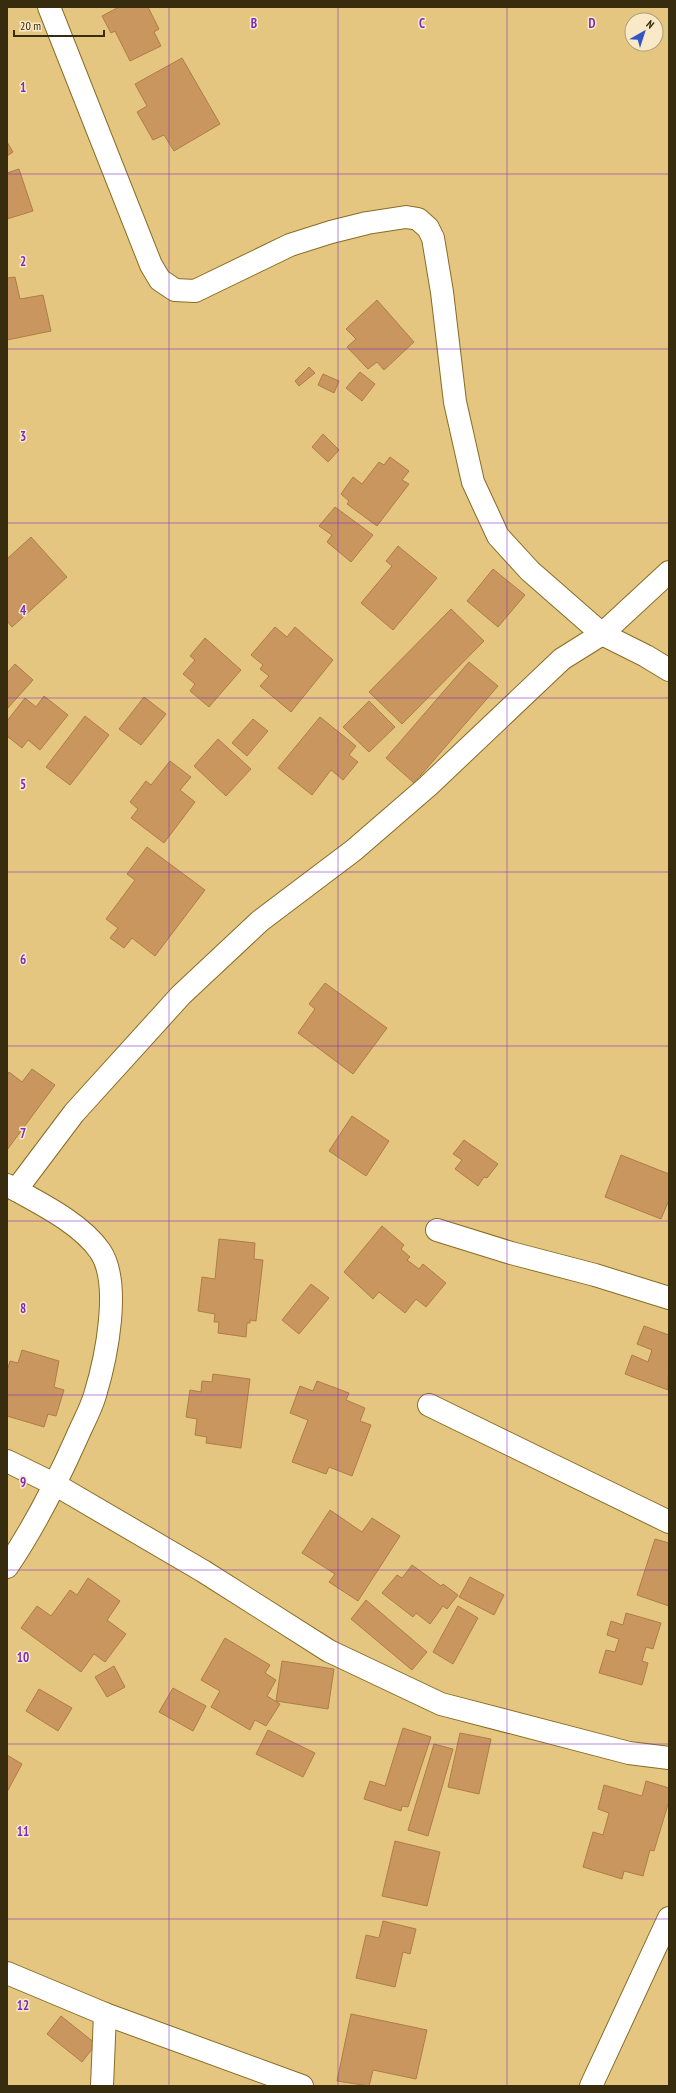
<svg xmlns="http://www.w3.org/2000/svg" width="676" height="2093" viewBox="0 0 676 2093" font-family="'PT Sans Narrow',sans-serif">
	<rect width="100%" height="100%" fill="#e5c681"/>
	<g fill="#ca9660" stroke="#af7d46">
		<path d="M119,7H148L159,29L154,32L161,46L130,61L115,31L111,33L102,16Z"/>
		<path d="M182,58L220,124L174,151L164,135L153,140L137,112L147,106L135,84Z"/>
		<path d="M7,142L13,152L7,156Z"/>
		<path d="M19,169L33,211L7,219V173Z"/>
		<path d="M15,277L20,299L43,295L51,331L7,340V278Z"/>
		<path d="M377,300L414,342L384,370L377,362L368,369L347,347L356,339L346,329Z"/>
		<path d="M309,367L315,373L299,386L295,381Z"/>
		<path d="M360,372L375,384L362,401L346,388Z"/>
		<path d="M323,374L339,381L334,393L318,385Z"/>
		<path d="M323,434L339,450L328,462L312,447Z"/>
		<path d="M390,457L409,471L402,480L409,484L377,526L347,504L349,501L341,494L353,477L362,484L379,462L384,465Z"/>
		<path d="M335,507L373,535L351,562L327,542L332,535L319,526Z"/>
		<path d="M31,537L67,577L12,627L7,621V559Z"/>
		<path d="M398,546L437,578L393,630L361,603L392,566L386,561Z"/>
		<path d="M493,569L525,595L498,627L467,601Z"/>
		<path d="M451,609L484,641L402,724L369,692Z"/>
		<path d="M275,627L287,637L295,627L333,660L291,712L260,686L269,676L260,669L263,665L251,655Z"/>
		<path d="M205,638L241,670L209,707L190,691L195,684L183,674L195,660L190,656Z"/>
		<path d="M469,662L498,686L414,783L386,758Z"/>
		<path d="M15,664L33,680L7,709V673Z"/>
		<path d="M44,696L68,715L40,750L28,740L22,748L7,736V721L25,698L36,707Z"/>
		<path d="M144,697L166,714L141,745L119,729Z"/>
		<path d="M369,701L395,727L369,752L343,727Z"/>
		<path d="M85,716L109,735L70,785L46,767Z"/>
		<path d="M320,717L356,746L349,755L358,762L343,780L331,770L312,795L278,768Z"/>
		<path d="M253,719L268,731L247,756L232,743Z"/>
		<path d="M218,739L251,769L226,796L194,766Z"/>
		<path d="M170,761L191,777L180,790L195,802L164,843L131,818L138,809L130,802L146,781L151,785Z"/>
		<path d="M147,847L205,890L155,956L132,938L124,948L110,938L118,928L106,919L135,880L127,874Z"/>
		<path d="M325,983L387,1028L353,1074L298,1033L315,1009L309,1004Z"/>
		<path d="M32,1069L55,1085L7,1150V1076L9,1072L22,1082Z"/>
		<path d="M352,1116L389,1141L366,1176L329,1151Z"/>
		<path d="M464,1140L498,1164L487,1178L484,1177L478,1186L455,1169L462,1160L453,1154Z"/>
		<path d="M621,1155L669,1174V1200L661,1219L605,1197Z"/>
		<path d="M382,1226L404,1245L401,1249L410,1257L407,1260L419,1269L423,1264L446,1283L426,1307L416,1299L405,1313L379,1292L373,1299L344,1272Z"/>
		<path d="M219,1239L255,1243L254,1259L263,1260L256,1321L250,1320V1323H247L246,1337L218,1333L219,1322H214L215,1314L198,1311L202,1277L215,1279Z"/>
		<path d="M311,1284L329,1298L299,1334L282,1320Z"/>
		<path d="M644,1326L669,1335L668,1390L625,1374L632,1355L648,1362L652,1350L637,1344Z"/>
		<path d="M22,1350L59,1361L54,1387L64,1390L56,1416L48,1414L44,1427L7,1416V1371L10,1361L18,1363Z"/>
		<path d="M213,1374L250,1379L241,1448L206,1443L207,1437L195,1435L197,1419L186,1417L190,1390L201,1392L202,1381L212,1382Z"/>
		<path d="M317,1381L349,1393L346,1400L365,1408L360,1421L371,1425L352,1476L329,1467L326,1474L292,1462L308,1420L290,1413L300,1386L313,1391Z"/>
		<path d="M330,1510L362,1532L372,1518L400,1536L358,1601L329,1582L335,1574L302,1553Z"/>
		<path d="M655,1539L669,1543V1606L637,1595Z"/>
		<path d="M412,1565L441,1586L443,1584L458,1595L447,1609L443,1606L430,1624L416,1613L413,1617L382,1593L397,1575L402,1578Z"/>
		<path d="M470,1577L504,1595L494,1615L459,1597Z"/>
		<path d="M88,1578L120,1601L107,1620L126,1634L105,1662L94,1654L81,1672L21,1628L37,1606L51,1616L70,1590L77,1595Z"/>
		<path d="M366,1600L427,1652L412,1670L351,1619Z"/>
		<path d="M458,1606L478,1618L453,1664L433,1652Z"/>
		<path d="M626,1613L661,1623L653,1649L646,1647L642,1661L648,1663L642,1685L599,1673L606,1650L615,1652L619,1639L607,1635L611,1621L623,1625Z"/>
		<path d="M225,1638L270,1665L265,1673L276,1680L267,1696L280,1704L266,1726L255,1720L250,1730L211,1707L220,1691L201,1680Z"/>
		<path d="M282,1661L334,1669L328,1709L276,1701Z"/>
		<path d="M114,1666L125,1687L107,1697L95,1677Z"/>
		<path d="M173,1688L206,1706L193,1731L159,1712Z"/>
		<path d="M39,1689L72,1708L58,1731L26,1711Z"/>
		<path d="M403,1728L431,1737L408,1807L402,1806L401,1811L364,1799L370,1781L385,1786Z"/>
		<path d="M268,1730L315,1753L303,1777L256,1754Z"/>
		<path d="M460,1733L491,1739L479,1794L448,1787Z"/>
		<path d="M434,1744L453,1749L428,1836L408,1830Z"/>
		<path d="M7,1755L22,1764L7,1792Z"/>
		<path d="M646,1781L669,1788V1801L654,1851L650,1850L643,1876L624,1871L622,1879L583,1867L593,1832L603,1835L609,1813L598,1809L604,1785L642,1796Z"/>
		<path d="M395,1841L440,1852L427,1906L382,1896Z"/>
		<path d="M383,1921L416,1929L410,1954L403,1952L395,1987L356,1978L366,1935L379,1938Z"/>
		<path d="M351,2014L427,2030L416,2079L373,2070L369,2086L337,2081Z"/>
		<path d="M61,2016L96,2044L82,2062L47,2034Z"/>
	</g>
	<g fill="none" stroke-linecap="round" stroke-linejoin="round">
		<g stroke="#896c25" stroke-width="24">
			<g id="minor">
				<path d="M49,7L151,265L160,280L175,290L195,291L290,245L331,232L367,223L406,217L418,219L428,228L433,238L442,292L455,402L473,482L498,536L530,571L602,634L646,656L669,670"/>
				<path d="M7,1185C37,1202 80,1222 100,1251C122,1283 106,1359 95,1395C91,1409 83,1423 77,1437C57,1482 35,1526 7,1567"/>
				<path d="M16,1190L74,1113L181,995L260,921L354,850L428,786L562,659L602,634L669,572"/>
				<path d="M437,1230L511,1253L595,1275L669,1298"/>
				<path d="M429,1405L669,1522"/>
				<path d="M7,1461L56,1485L203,1571L329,1651L441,1704L629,1753L669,1758"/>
				<path d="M7,1973L105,2014L302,2086"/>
				<path d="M102,2086L105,2014"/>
				<path d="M591,2086L669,1918"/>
			</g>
		</g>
		<use href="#minor" stroke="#fff" stroke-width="22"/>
	</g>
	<path fill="none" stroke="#7b2cbf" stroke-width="1" stroke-opacity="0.55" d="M169,7V2086M338,7V2086M507,7V2086M7,174H669M7,349H669M7,523H669M7,698H669M7,872H669M7,1046H669M7,1221H669M7,1395H669M7,1570H669M7,1744H669M7,1919H669"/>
	<g font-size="13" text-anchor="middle" font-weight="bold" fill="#7b2cbf" stroke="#f9e9c7" stroke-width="3" stroke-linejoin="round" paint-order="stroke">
		<text x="254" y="28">B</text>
		<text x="422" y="28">C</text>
		<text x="592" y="28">D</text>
		<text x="23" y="92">1</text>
		<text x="23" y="266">2</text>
		<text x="23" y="441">3</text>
		<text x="23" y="615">4</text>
		<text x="23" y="789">5</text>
		<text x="23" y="964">6</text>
		<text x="23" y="1138">7</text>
		<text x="23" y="1313">8</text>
		<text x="23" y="1487">9</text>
		<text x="23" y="1662">10</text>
		<text x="23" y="1836">11</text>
		<text x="23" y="2010">12</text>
	</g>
	<rect width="676" height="2093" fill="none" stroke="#382c0f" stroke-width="16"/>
	<g transform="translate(644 32) rotate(39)"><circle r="19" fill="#f9e9c7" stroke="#ac9d7d"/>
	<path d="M0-3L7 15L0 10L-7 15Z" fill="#3256c6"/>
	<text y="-6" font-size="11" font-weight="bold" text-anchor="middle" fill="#382c0f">N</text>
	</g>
	<path d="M14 30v6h90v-6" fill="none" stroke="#382c0f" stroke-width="2"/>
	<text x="20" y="30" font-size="12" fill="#382c0f" stroke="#f9e9c7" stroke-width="3" paint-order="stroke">20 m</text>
</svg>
